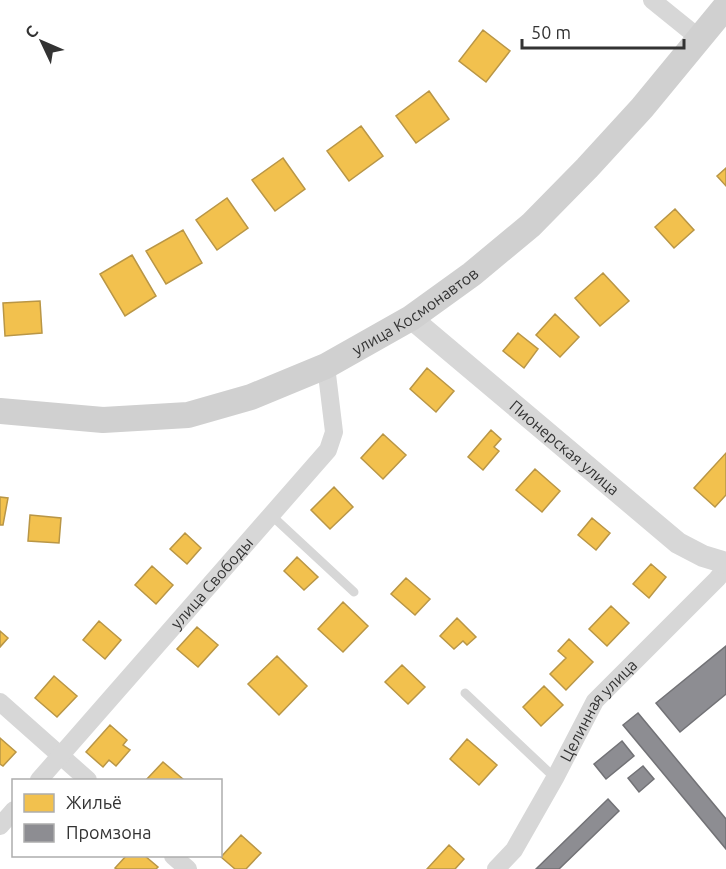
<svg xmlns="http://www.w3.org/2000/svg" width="726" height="869" viewBox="0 0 726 869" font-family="Ubuntu,sans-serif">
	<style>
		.homes { fill: #f2c14e; stroke: #b99646; stroke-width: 1.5 }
		.industry { fill: #8d8d92; stroke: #727276; stroke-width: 1.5 }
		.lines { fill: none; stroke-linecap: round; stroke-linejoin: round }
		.service { stroke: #d7d7d7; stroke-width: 9 }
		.minor { stroke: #d7d7d7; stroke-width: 18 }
		.tertiary { stroke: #d7d7d7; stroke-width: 22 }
		.secondary { stroke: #d0d0d0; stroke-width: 26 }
		.labels { text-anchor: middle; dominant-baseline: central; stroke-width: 6; stroke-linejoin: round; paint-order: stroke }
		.street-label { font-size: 16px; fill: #333; stroke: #fff }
	</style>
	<rect width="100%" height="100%" fill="#fff"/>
	<path class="homes" d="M483 30 510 51 486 82 459 61Z
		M429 91 449 119 416 143 396 116Z
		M361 126 383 156 349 181 327 151Z
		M283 158 305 189 275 211 252 180Z
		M726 168V186L717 176Z
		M227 198 248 228 217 250 196 220Z
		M675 209 694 230 674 248 655 227Z
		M183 230 202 263 166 284 146 251Z
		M132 255 156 296 125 316 100 274Z
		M603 273 629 301 600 326 575 298Z
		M40 301 42 333 5 336 3 303Z
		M555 314 579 337 560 357 536 335Z
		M518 333 538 349 524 368 503 351Z
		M427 368 454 391 436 412 410 389Z
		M491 430 501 439 494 447 499 451 483 470 468 457Z
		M383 434 406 455 383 479 361 458Z
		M726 453V495L715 507 694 488Z
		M535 469 560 491 542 512 516 490Z
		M334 487 353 507 330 529 311 510Z
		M0 497 8 498 3 525H0Z
		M30 515 61 518 59 543 28 541Z
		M592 518 610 533 596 550 578 535Z
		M185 533 201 548 187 564 170 549Z
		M297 557 318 577 304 590 284 571Z
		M651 564 666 577 649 598 633 584Z
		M152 566 173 585 156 604 135 585Z
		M406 578 430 599 415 615 391 594Z
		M343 602 368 626 343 652 318 629Z
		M611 606 629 623 607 646 589 629Z
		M457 618 476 637 467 645 463 641 454 649 440 636Z
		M99 621 121 640 105 659 83 640Z
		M197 627 218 645 198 667 177 649Z
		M0 631 8 638 0 647Z
		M569 639 593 662 566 690 550 674 566 658 558 651Z
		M277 656 307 686 279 715 248 684Z
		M402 665 425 687 408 704 385 682Z
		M54 676 77 696 57 717 35 698Z
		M544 686 563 705 541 726 523 707Z
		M110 725 127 740 123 745 130 750 116 766 109 760 103 767 86 752Z
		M0 738 16 752 3 766 0 764Z
		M467 739 497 765 479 785 450 759Z
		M163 762 184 780H146Z
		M241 835 261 853 246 869H235L221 857Z
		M449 845 464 859 455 869H427Z
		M126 856H145L158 867 156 869H117L115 868Z"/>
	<path class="industry" d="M726 646V694L680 732 656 703Z
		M638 713 726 819V849L623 725Z
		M622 741 634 756 606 779 594 764Z
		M643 766 654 779 639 792 628 778Z
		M608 799 619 811 559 869H536Z"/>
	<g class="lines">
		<path class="service" d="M271 515 354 592
			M465 693 555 778"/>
		<g class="minor">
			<path d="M652 0 699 38"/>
			<path d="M0 702 88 780"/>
			<path id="s1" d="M39 780 328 450 334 432 326 366"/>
			<path d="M0 826 14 810"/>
			<path d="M173 856 188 869"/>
			<path id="s2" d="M496 869 514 850 555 778 595 701 717 579 726 568"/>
		</g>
		<path class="tertiary" id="s3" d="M411 318 678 543 703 556 726 563"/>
		<path class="secondary" id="s4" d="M0 411 103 420 188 415 251 397 326 366 411 318 472 274 531 225 587 168 642 108 726 6"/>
	</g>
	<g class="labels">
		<g class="street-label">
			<text stroke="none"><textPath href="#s4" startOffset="440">улица Космонавтов</textPath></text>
			<text stroke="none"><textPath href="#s3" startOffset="201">Пионерская улица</textPath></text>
			<text stroke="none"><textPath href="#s1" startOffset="262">улица Свободы</textPath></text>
			<text stroke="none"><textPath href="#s2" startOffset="190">Целинная улица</textPath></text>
		</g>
	</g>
	<rect x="12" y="779" width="210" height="78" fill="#ffffff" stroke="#adadad" stroke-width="1.5"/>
	<rect x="24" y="794" width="30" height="18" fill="#f2c14e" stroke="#adadad" stroke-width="1.5"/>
	<text x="66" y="809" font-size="18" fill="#333333">Жильё</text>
	<rect x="24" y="824" width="30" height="18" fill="#8d8d92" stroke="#adadad" stroke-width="1.5"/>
	<text x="66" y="839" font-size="18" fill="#333333">Промзона</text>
	<g transform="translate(42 42) rotate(314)" stroke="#ffffff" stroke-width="4.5" paint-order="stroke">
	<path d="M0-4.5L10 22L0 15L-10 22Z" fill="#333333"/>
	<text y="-9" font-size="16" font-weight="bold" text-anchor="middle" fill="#333333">С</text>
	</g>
	<path d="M522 39v9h162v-9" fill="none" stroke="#333333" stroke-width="3"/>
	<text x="531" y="39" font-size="18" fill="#333333" stroke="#ffffff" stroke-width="4.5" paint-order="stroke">50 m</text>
</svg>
